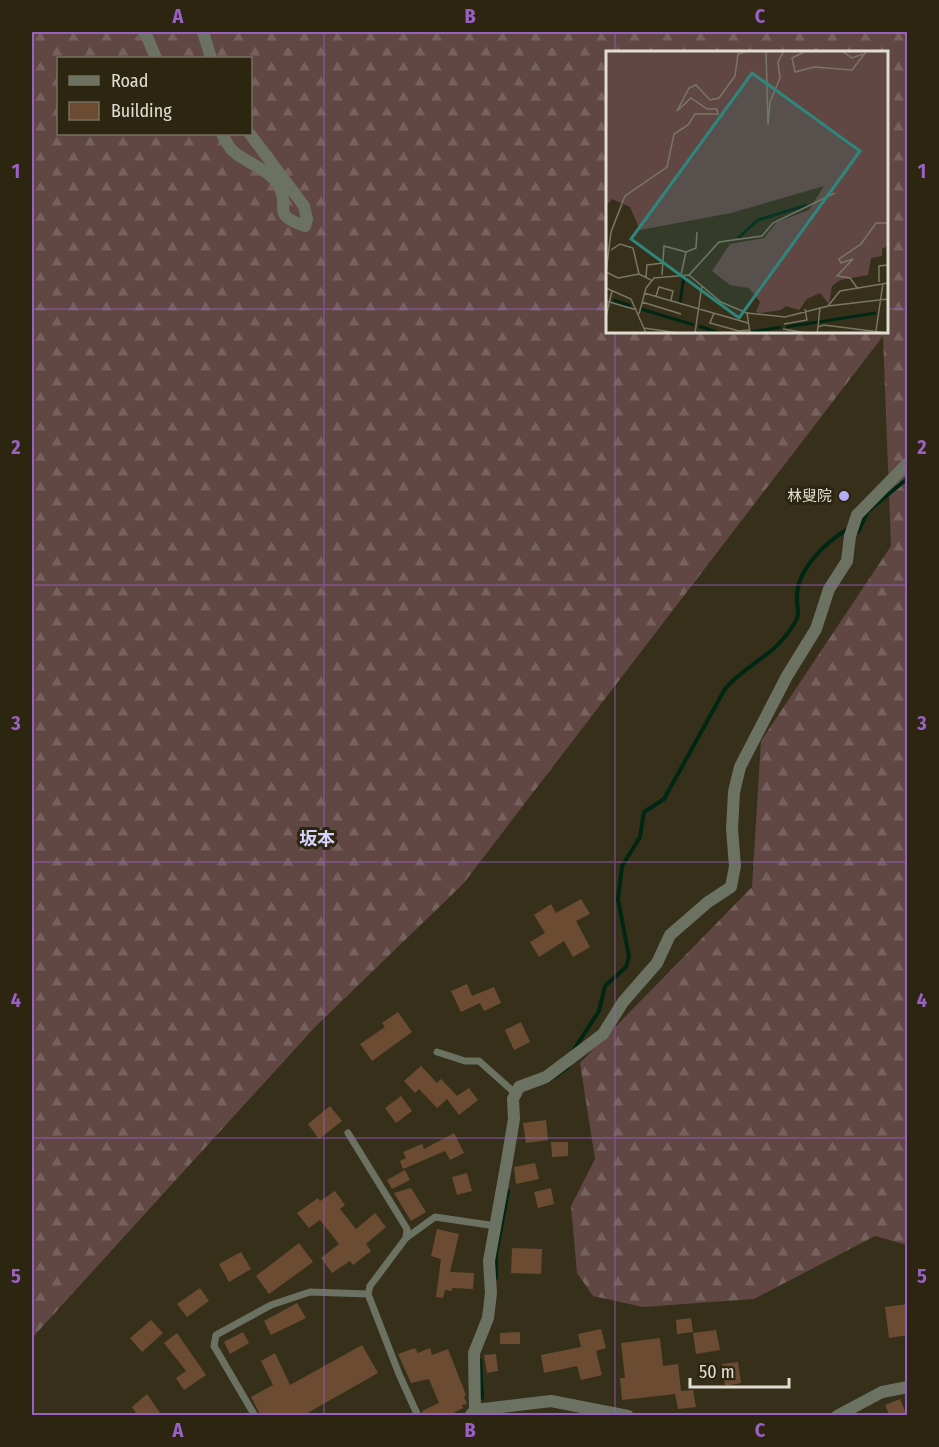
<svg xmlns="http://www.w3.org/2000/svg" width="939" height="1447" viewBox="0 0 939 1447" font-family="'Fira Sans Condensed','Noto Sans JP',sans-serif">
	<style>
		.forest { fill: url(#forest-firs); fill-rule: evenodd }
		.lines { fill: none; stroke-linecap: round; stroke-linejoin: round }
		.stream { stroke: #002614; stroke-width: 4 }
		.building { fill: #6b4c32 }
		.lane { stroke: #6b7262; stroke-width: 7 }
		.street { stroke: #6b7262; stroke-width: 12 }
		.grid { fill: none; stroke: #9a61c4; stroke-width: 1.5; stroke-opacity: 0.55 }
		.poi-dot { fill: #b5acf8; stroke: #2c2611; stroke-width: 2 }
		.labels { text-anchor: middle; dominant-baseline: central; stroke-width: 6; stroke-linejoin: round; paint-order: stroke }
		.poi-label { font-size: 15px; fill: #e1ded1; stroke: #2c2611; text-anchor: end }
		.quarter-label { font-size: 18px; font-weight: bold; fill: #d6d2fe; stroke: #2c2611 }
		.inset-river { fill: none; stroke: #002614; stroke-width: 3 }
		.inset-road { fill: none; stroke: #7a7664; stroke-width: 1.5 }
		.view { fill: #2e867d; fill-opacity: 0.15; stroke: #2e867d; stroke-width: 3 }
		.inset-edge { fill: none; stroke: #e1ded1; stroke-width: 3 }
		.neatline { fill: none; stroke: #9a61c4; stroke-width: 2 }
		.grid-label { font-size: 20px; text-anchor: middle; font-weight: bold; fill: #9a61c4 }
	</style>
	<defs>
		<pattern id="forest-firs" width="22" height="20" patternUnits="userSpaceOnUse" patternTransform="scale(1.5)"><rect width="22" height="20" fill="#604744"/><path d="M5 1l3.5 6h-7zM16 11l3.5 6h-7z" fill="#76615e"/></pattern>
	</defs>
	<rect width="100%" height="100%" fill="#36301b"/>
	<path class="forest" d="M32 32H907V1245L875 1236 754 1299 643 1307 593 1296 577 1273 571 1206 595 1159 580 1063 752 887 761 741 891 546 883 336 463 884 315 1027 32 1338ZM608 52H886V332H608ZM58 58H250V134H58Z"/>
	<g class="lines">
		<path class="stream" d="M571 1054 599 1011 605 986 626 967 629 957 618 899 622 866 640 837 644 812 664 799 725 689C744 666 773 656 790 630 803 612 796 613 797 595 798 569 825 543 846 530L858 532 868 511 908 478
			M548 1081 568 1067
			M496 1278V1255L508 1191
			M480 1360 482 1398"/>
	</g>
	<path class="building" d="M581 899 590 914 576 921 590 947 573 957 564 941 539 957 530 942 545 933 534 915 551 904 556 913Z
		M467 984 472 996 494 987 501 1003 484 1011 480 1003 461 1012 451 991Z
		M398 1012 412 1032 372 1061 360 1044 385 1027 382 1023Z
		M521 1022 530 1042 514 1050 505 1030Z
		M421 1066 437 1083 441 1079 457 1096 469 1088 478 1100 459 1115 447 1099 437 1108 419 1089 415 1093 404 1081Z
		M401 1096 412 1111 396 1123 385 1108Z
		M330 1106 342 1121 319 1139 308 1124Z
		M546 1120 548 1140 526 1143 523 1123Z
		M454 1133 464 1153 450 1160 445 1151 403 1169 400 1161 406 1158 403 1152 422 1144 424 1149Z
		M551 1142H568V1156L552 1157Z
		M535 1163 539 1179 516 1184 514 1167Z
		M405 1170 410 1180 392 1189 387 1180Z
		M467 1173 472 1191 457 1195 452 1177Z
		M411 1188 426 1212 411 1221 394 1193Z
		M551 1188 554 1204 538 1208 534 1192Z
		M335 1191 345 1205 340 1209 356 1229 375 1213 386 1227 366 1244 371 1251 353 1265 350 1261 332 1273 321 1258 339 1244 320 1220 309 1228 297 1213 318 1198 320 1201Z
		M437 1229 459 1234 450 1272 474 1273 473 1289 452 1288V1291L445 1290 443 1298 436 1297 441 1259 431 1256Z
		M299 1243 313 1262 269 1294 256 1276Z
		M512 1248 542 1249 541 1274 511 1273Z
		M241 1252 251 1269 229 1282 219 1264Z
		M200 1288 209 1301 187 1317 177 1304Z
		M297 1303 306 1318 271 1335 264 1321Z
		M908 1304V1335L889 1338 885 1307Z
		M691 1318 693 1332 677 1334 676 1320Z
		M151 1320 163 1333 142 1352 130 1338Z
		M601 1329 606 1348 596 1351 602 1375 581 1380 577 1366 544 1373 541 1355 581 1347 578 1334Z
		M716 1330 720 1350 696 1354 693 1333Z
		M243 1332 249 1343 230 1354 224 1342Z
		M520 1332V1344H500V1333Z
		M177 1333 206 1375 184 1390 176 1378 186 1371 164 1343Z
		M660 1338 663 1366 678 1364 681 1391 693 1390 696 1407 678 1409 675 1394 622 1400 620 1378H625L621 1343Z
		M362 1345 378 1373 302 1416H261L251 1397 273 1385 261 1361 275 1353 290 1385Z
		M415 1348 418 1353 430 1348 432 1355 448 1349 466 1395 464 1397 467 1404 462 1405 463 1408 447 1416H423L422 1411 439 1403 429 1379 411 1383 398 1354Z
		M496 1354 498 1371 487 1373 484 1355Z
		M738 1362 741 1383 725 1386 722 1364Z
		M147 1394 162 1416H138L132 1407Z
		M900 1399 907 1416H890L885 1405Z"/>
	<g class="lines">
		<path class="lane" d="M437 1052 465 1061H479L516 1094
			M348 1133 407 1229 406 1238 370 1286 368 1294 399 1374 418 1416
			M406 1238 435 1217 496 1226
			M255 1416 214 1346 216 1335 271 1305 310 1292 368 1294"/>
		<path class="street" d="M145 32 156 58
			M203 32 211 58
			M222 134C225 139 228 146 232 150 243 162 270 168 280 188 290 209 270 214 305 226L307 219 304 206 250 134
			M475 1410 551 1401 628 1416
			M470 1416 475 1410 474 1353 488 1318 491 1293 489 1261 507 1161 514 1119 513 1099 519 1087 546 1077 603 1034 623 1002 657 963 670 935 708 902 731 887 735 866 732 829 734 792 740 767 787 676 816 629 829 589 847 561 850 536 857 515 908 463
			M837 1416 882 1392 908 1387"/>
	</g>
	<path class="grid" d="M324 32V1416M615 32V52M32 309H608M886 309H908M615 332V1416M32 585H908M32 862H908M32 1138H908"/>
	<circle class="poi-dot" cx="844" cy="496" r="6"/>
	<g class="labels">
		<g class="poi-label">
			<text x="832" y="496">林叟院</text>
		</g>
		<g class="quarter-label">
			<text x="317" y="839">坂本</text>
		</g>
	</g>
	<g transform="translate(606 51)">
		<rect width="282" height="282" fill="#36301b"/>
		<path d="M0 0H282V195L276 198V205L265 207 262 224 234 229 226 235 223 253 214 242 201 248 193 259 180 255 175 259 154 262 150 261 154 251 143 237 124 234 106 220 124 193 158 187 171 171 203 159 218 135 125 162 34 179 24 156 6 148 0 155Z" fill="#604744"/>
		<path class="inset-river" d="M132 187 152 169 201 154M7 249 25 255M74 252 78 225M35 258 88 274M93 275 113 282M180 276 270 262M145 281 175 276"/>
		<path class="inset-road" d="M160 0 162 74 164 51 174 27 172 11 178 0M200 0 186 7 189 21 208 16 246 19 260 1M236 0 246 7 257 3M5 199 14 193 27 197 33 223M0 221 12 227 33 223 45 229M0 222 5 181 19 145 61 116 68 83 82 74 89 63H112L111 58H101L85 47 71 60 83 37 90 34 104 49 113 47 129 25 132 3 142 0M56 224 58 195 80 201M75 224 80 201 90 197 91 181M83 224 115 251 141 262 144 282M40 226 41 214 57 212M273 231V215L282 214M0 237 25 248 40 282M252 238 244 227 231 225 247 208 235 212 233 208 255 193 270 172H282M38 242 142 272M50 245 53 236 67 240 65 249M0 250 31 259M36 251 75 263M222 255 282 248M108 262 104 272 133 280 143 279M141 262 179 266 222 255 234 240 282 232M33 263 40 237 48 227 83 224 113 191 156 185 167 172 229 142M0 266 6 240M178 273 201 269 199 258M212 276 214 256M38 277 72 282M177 278 200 282M270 280 277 232M89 282 96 234M211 282 212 276 218 274 281 282"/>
		<path class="view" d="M146 22 254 100 133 267 25 188Z"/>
		<rect width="282" height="282" class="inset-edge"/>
	</g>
	<rect width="939" height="1447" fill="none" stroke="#2c2611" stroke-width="66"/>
	<rect x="57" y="57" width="195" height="78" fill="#2c2611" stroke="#74705e" stroke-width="1.5"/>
	<rect x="69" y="76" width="30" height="9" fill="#6b7262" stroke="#74705e" stroke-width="1.5"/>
	<text x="111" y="87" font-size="18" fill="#e1ded1">Road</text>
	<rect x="69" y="102" width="30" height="18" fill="#6b4c32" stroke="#74705e" stroke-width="1.5"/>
	<text x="111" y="117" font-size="18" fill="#e1ded1">Building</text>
	<path d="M690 1378v9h99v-9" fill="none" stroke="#e1ded1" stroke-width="3"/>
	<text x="699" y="1378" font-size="18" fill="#e1ded1" stroke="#2c2611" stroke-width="4.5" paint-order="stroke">50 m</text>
	<rect x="33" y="33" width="873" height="1381" class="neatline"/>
	<g class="grid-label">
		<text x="178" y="23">A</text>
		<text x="470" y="23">B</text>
		<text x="760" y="23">C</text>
		<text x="16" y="178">1</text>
		<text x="922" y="178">1</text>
		<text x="16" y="454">2</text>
		<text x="922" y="454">2</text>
		<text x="16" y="730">3</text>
		<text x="922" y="730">3</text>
		<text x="16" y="1007">4</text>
		<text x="922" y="1007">4</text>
		<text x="16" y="1283">5</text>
		<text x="922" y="1283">5</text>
		<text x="178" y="1437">A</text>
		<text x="470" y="1437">B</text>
		<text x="760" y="1437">C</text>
	</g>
</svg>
